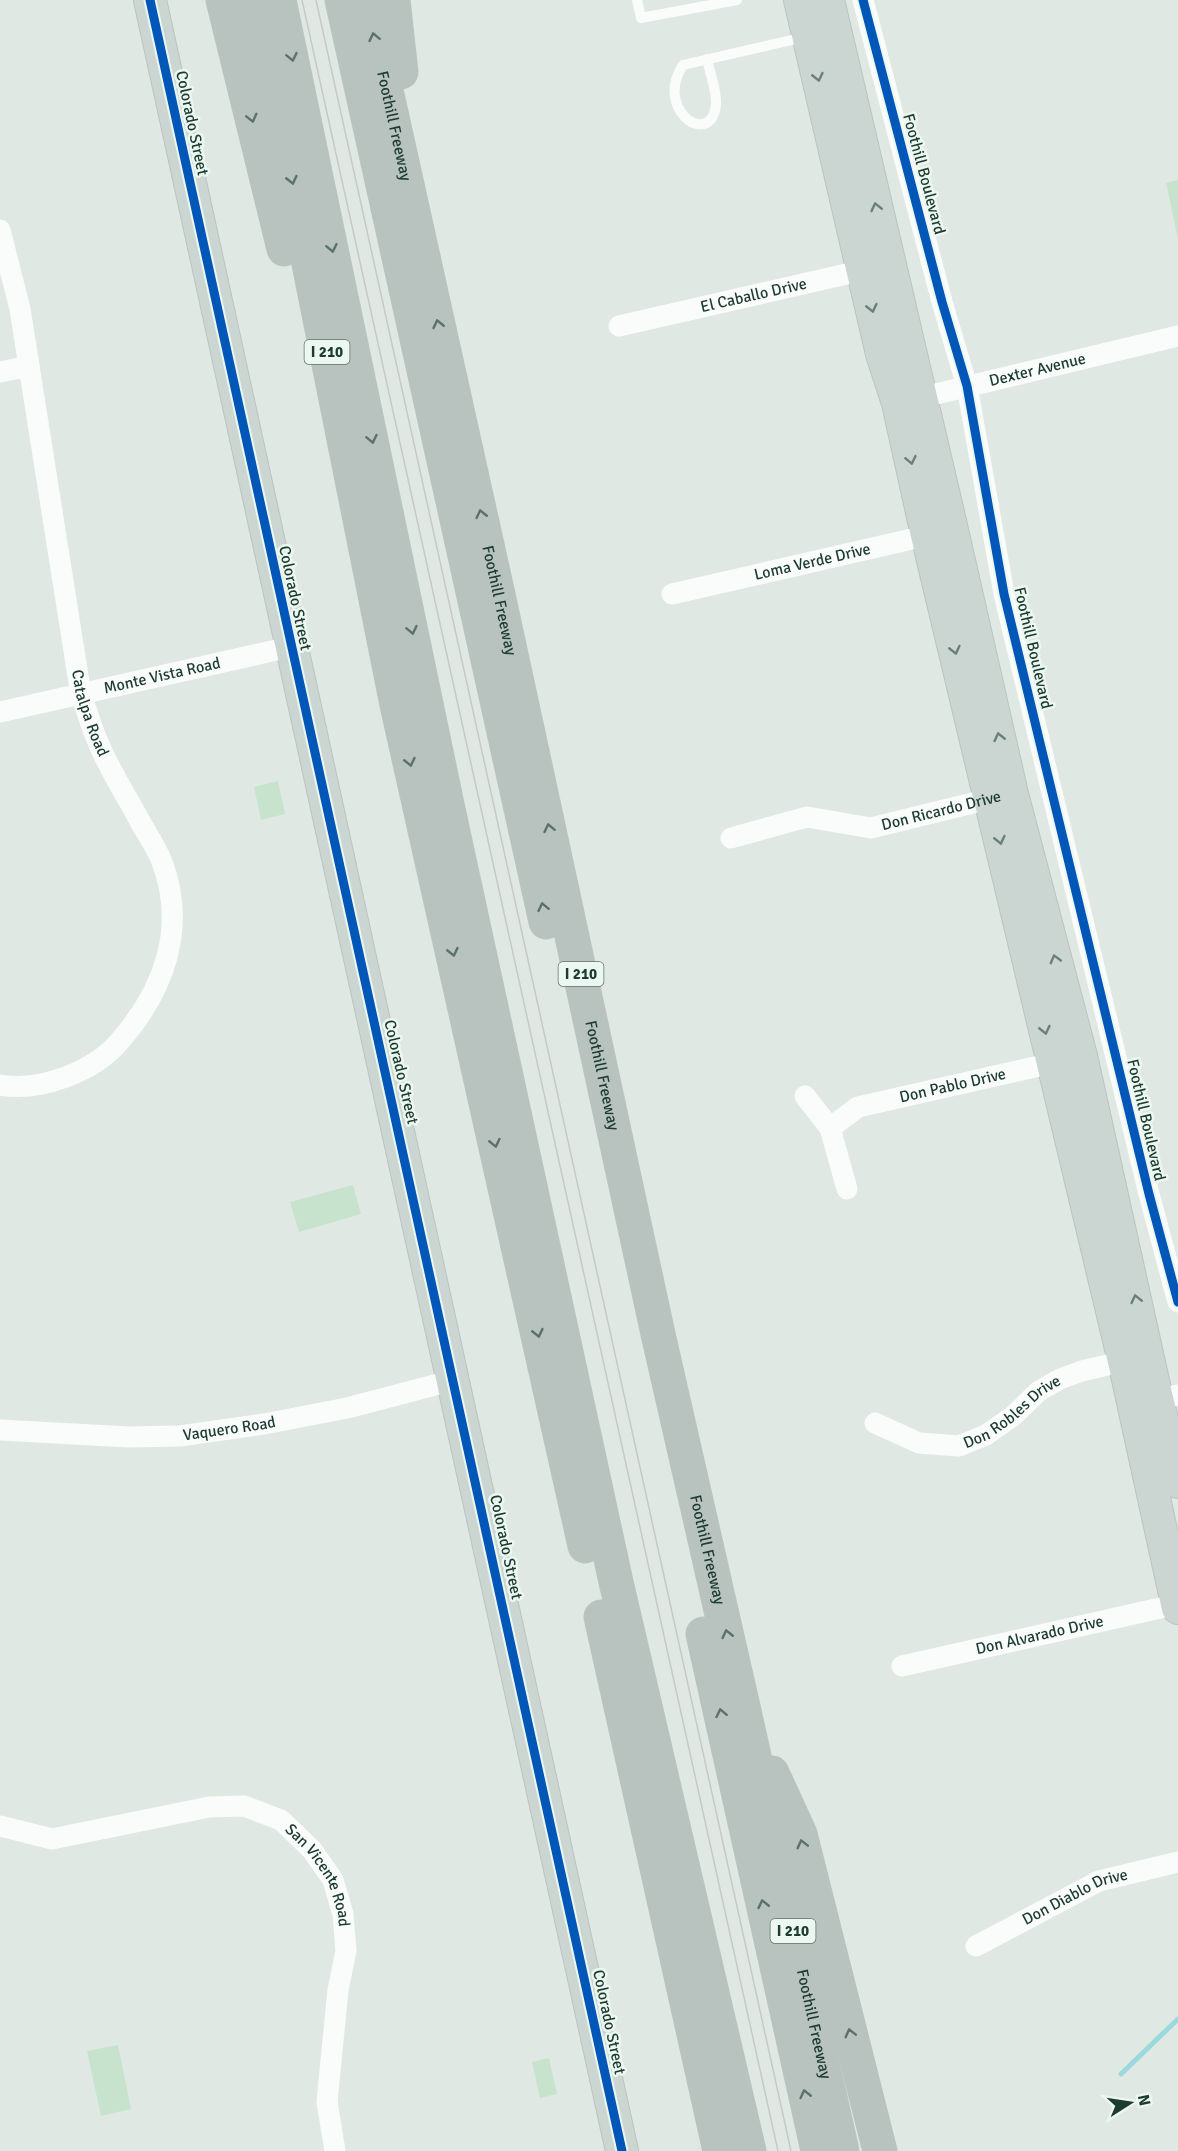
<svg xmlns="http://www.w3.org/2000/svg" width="1178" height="2151" viewBox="0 0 1178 2151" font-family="Signika,sans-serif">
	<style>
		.green { fill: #c7e3cd }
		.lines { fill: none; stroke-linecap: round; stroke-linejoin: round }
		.stream { stroke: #9bdadb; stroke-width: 5 }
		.primary-casing { stroke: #bac5c0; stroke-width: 34 }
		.highway-casing { stroke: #bac5c0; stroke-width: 35 }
		.lane { stroke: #fafcfb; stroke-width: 10 }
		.street { stroke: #fafcfb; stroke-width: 21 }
		.primary { stroke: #cbd5d1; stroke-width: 32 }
		.highway { stroke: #b8c2bf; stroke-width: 33 }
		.tram { stroke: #c5cac8; stroke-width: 1.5 }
		.cycleway-casing { stroke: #edf7f1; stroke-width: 13 }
		.cycleway { stroke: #0057b8; stroke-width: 9 }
		.oneway { stroke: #5b7269 }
		.oneway2 { stroke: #6b8178 }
		.labels { text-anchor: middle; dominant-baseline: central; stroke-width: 5; stroke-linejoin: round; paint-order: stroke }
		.shield { fill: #edf7f1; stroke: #5b746a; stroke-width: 1.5 }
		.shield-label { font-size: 15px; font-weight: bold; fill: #1d3c30 }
		.street-label { font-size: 16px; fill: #1d3c30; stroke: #edf7f1 }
	</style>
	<rect width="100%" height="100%" fill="#e0e8e4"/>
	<path class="green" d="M1178 180V239L1166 183Z
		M278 781 285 814 261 820 254 787Z
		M353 1185 361 1214 299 1232 290 1202Z
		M118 2045 131 2109 101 2116 87 2051Z
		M549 2058 557 2094 540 2098 532 2062Z"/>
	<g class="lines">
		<path class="stream" d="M1121 2074 1178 2019"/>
		<defs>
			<path id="primary" d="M150 0C305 717 466 1434 622 2151
				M800 0 882 354 898 403 927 535 1124 1361 1178 1608
				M828 0 952 530 1012 794 1081 1056 1157 1399 1178 1482"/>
			<g id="highway">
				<path d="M223 0 284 249"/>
				<path d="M252 0 294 189 397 705 585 1546"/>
				<path d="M279 0 448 809 616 1582 749 2151"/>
				<path d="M342 0 546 922"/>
				<path id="s13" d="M366 0 499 599 658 1334 744 1711 842 2151"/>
				<path d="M393 0 401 72"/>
				<path d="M601 1617 720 2151"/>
				<path d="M703 1634 818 2151"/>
				<path d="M772 1773 800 1834 880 2151"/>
			</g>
		</defs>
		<use href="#primary" class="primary-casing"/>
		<use href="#highway" class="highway-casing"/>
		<path class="lane" d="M637 0 641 18 737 0
			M707 59C710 74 719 96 715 111 705 145 655 108 683 65L805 37"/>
		<g class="street">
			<path d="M863 0 942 302 967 386 1004 594 1149 1194 1178 1302"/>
			<path id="s1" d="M0 230 20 309 81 695C87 710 91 727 98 742 108 767 123 790 136 814 144 830 156 846 162 862 187 928 164 991 119 1042 93 1072 40 1092 0 1085"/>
			<path id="s2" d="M619 326 873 268"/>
			<path d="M0 372 29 366"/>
			<path id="s3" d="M911 400 1178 336"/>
			<path id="s4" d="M672 594 938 533"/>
			<path id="s5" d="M0 712 290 647"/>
			<path id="s6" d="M731 838 807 817 871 828 1001 796"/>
			<path d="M805 1096 830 1128 847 1189"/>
			<path id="s7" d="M830 1128 858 1107 1066 1060"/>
			<path d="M1146 1402 1178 1395"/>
			<path id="s8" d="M875 1423 919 1443 959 1446 986 1435 1013 1416 1039 1391 1060 1379 1082 1371 1137 1358"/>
			<path id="s9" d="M0 1430 129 1437 180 1436 264 1424 347 1408 454 1380"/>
			<path id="s10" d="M902 1666 1178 1604"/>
			<path id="s11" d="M0 1826 52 1839 209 1807 244 1806 281 1820 312 1850 333 1880 343 1914 346 1951 338 1990 327 2102 335 2151"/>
			<path id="s12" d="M976 1946 1099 1881 1178 1862"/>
		</g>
		<use href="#primary" class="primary"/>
		<use href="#highway" class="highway"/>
		<path class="tram" d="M302 0 778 2151
			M316 0 791 2151"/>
		<defs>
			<path id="cycleway" d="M150 0C305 717 466 1434 622 2151
				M863 0 942 302 967 386 1004 594 1149 1194 1178 1302"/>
		</defs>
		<use href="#cycleway" class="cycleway-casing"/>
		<use href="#cycleway" class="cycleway"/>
	</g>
	<defs><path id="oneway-chevron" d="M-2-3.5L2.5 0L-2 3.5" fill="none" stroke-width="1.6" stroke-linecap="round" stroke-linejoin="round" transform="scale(1.5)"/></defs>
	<g class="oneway">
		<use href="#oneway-chevron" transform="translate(374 37) rotate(-102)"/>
		<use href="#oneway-chevron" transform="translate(292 57) rotate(78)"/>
		<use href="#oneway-chevron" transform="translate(252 118) rotate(76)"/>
		<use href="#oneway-chevron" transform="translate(292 180) rotate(77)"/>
		<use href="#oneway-chevron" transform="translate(332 248) rotate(78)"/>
		<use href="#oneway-chevron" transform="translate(438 324) rotate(-103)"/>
		<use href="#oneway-chevron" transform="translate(372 439) rotate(78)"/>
		<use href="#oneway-chevron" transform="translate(481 514) rotate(-103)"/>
		<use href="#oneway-chevron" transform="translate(412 630) rotate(78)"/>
		<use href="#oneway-chevron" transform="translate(410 762) rotate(77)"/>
		<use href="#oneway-chevron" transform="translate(549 828) rotate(-102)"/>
		<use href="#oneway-chevron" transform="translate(543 907) rotate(-102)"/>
		<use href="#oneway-chevron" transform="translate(453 952) rotate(77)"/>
		<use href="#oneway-chevron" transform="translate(495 1143) rotate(77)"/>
		<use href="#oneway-chevron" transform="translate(538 1333) rotate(77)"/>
		<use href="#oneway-chevron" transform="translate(727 1634) rotate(-103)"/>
		<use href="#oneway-chevron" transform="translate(721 1713) rotate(-102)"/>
		<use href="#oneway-chevron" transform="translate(802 1844) rotate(-104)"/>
		<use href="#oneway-chevron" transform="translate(763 1904) rotate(-103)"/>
		<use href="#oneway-chevron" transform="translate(850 2033) rotate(-104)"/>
		<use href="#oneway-chevron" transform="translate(805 2094) rotate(-103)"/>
	</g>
	<g class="oneway2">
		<use href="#oneway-chevron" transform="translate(818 77) rotate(77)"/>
		<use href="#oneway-chevron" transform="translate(876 207) rotate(-103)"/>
		<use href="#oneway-chevron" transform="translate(872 308) rotate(77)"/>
		<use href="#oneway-chevron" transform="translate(911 460) rotate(78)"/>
		<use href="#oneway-chevron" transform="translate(955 650) rotate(77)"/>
		<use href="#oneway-chevron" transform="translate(999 737) rotate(-103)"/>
		<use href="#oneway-chevron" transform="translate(1000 840) rotate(77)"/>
		<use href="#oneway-chevron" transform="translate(1055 959) rotate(-105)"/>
		<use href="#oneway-chevron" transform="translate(1045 1030) rotate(77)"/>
		<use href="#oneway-chevron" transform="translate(1136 1299) rotate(-103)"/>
	</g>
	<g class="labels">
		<g class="shield">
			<rect x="304.5" y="340" width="45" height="24" rx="4.5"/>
			<rect x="558.5" y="962" width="45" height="24" rx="4.5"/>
			<rect x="770.5" y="1919" width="45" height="24" rx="4.5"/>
		</g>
		<g class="shield-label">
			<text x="327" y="352">I 210</text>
			<text x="581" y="974">I 210</text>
			<text x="793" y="1931">I 210</text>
		</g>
		<g class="street-label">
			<text transform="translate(192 123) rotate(78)">Colorado Street</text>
			<text stroke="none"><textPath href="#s13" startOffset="129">Foothill Freeway</textPath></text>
			<text transform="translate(924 174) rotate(75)">Foothill Boulevard</text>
			<text stroke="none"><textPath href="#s2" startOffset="138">El Caballo Drive</textPath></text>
			<text stroke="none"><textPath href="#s3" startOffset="130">Dexter Avenue</textPath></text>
			<text stroke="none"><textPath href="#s4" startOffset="144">Loma Verde Drive</textPath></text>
			<text transform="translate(295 598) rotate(78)">Colorado Street</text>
			<text stroke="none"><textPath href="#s13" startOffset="615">Foothill Freeway</textPath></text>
			<text transform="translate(1033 648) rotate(77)">Foothill Boulevard</text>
			<text stroke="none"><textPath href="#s5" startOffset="166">Monte Vista Road</textPath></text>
			<text stroke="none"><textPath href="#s1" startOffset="492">Catalpa Road</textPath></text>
			<text stroke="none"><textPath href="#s6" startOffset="216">Don Ricardo Drive</textPath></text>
			<text transform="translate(401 1072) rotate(77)">Colorado Street</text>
			<text stroke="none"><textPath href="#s13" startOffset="1101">Foothill Freeway</textPath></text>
			<text stroke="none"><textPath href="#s7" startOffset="132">Don Pablo Drive</textPath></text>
			<text transform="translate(1146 1120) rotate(77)">Foothill Boulevard</text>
			<text stroke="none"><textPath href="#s8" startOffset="152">Don Robles Drive</textPath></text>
			<text stroke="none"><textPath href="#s9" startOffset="230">Vaquero Road</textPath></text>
			<text transform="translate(506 1547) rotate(78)">Colorado Street</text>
			<text stroke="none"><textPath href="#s13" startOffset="1587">Foothill Freeway</textPath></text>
			<text stroke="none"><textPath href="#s10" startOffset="141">Don Alvarado Drive</textPath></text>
			<text stroke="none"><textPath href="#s11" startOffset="357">San Vicente Road</textPath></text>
			<text stroke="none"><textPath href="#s12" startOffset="111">Don Diablo Drive</textPath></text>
			<text transform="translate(609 2022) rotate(78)">Colorado Street</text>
			<text stroke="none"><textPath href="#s13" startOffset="2073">Foothill Freeway</textPath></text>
		</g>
	</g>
	<g transform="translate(1130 2103) rotate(78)" stroke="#edf7f1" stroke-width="4.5" paint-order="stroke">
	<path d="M0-4.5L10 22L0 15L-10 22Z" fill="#1d3c30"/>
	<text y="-9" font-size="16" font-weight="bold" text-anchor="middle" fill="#1d3c30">N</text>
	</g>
</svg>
